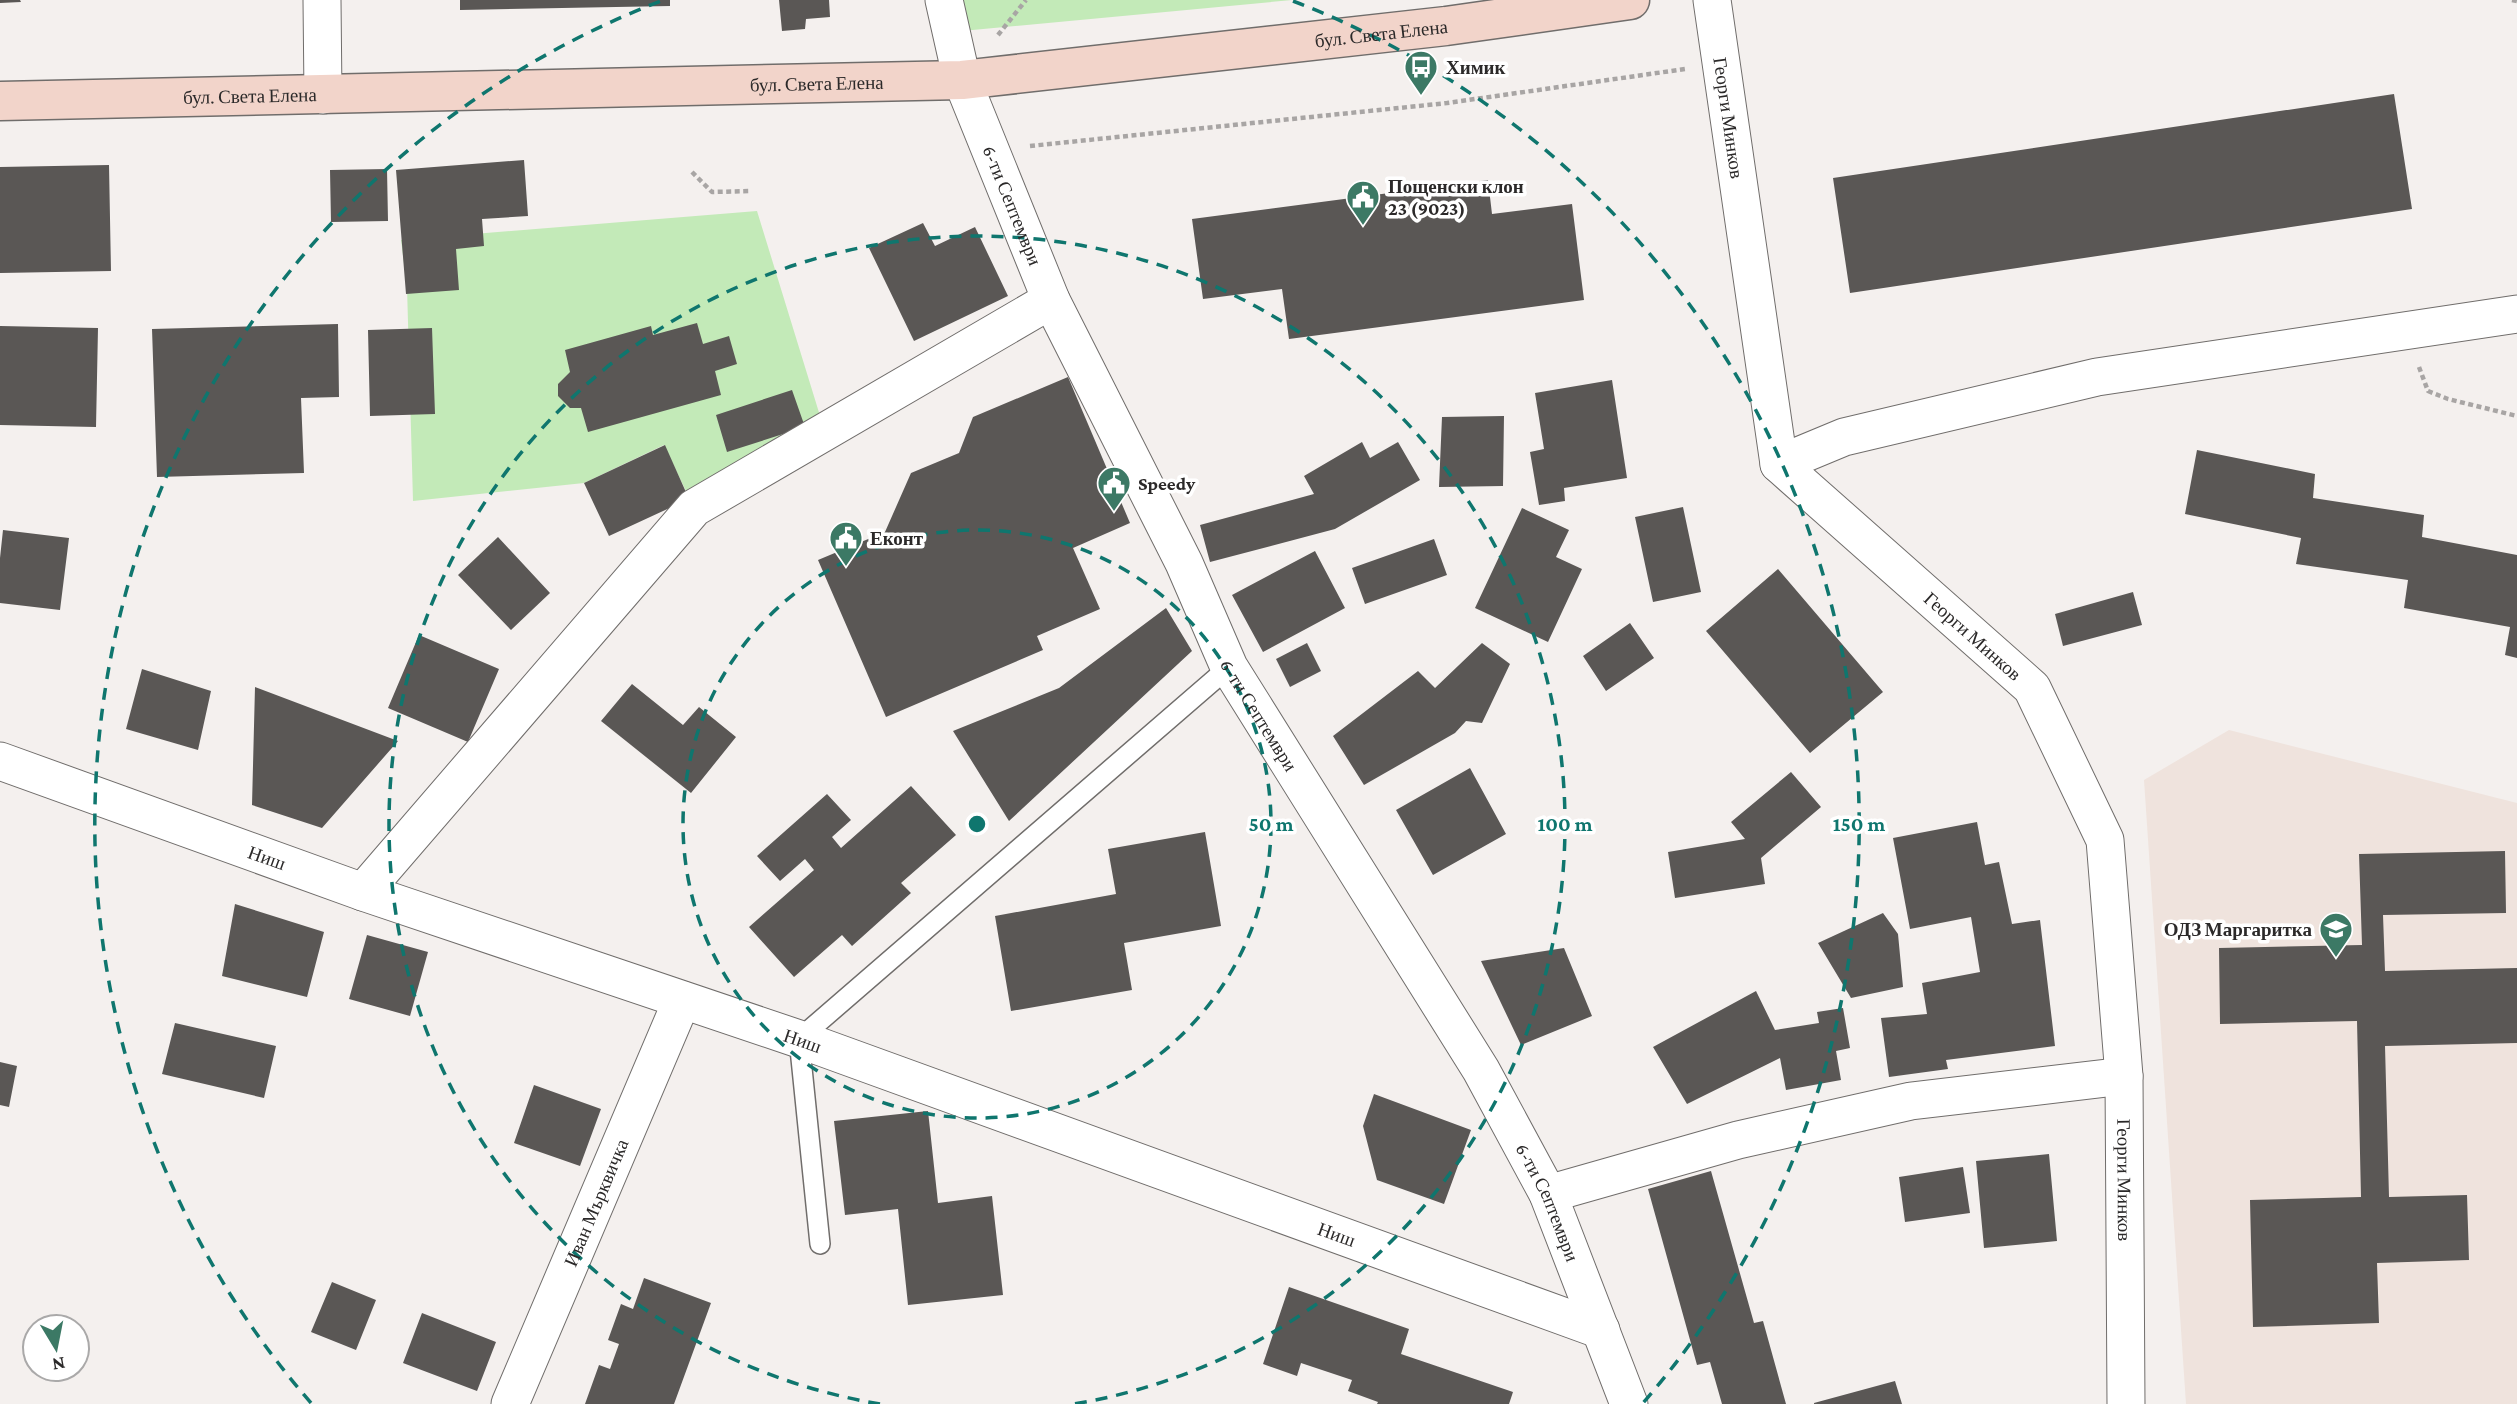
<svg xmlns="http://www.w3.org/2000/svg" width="2517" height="1404" viewBox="0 0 2517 1404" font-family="'Crimson Pro',serif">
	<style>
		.built { fill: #efe3dd }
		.green { fill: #c3eab8 }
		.building { fill: #5a5755 }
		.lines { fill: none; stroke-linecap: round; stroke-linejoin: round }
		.lane-casing { stroke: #706d6b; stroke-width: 22 }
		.street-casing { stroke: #706d6b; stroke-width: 39 }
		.secondary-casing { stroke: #706d6b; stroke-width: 41 }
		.path { stroke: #a8a5a4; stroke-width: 4.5; stroke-dasharray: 5 3.5; stroke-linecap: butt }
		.lane { stroke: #fff; stroke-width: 19 }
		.street { stroke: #fff; stroke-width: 37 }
		.secondary { stroke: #f2d4ca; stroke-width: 38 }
		.ring { fill: none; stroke: #0f766e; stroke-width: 3.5; stroke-dasharray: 12 9 }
		.labels { text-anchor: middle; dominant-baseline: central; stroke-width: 7; stroke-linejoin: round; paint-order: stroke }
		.street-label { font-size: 19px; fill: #2b2929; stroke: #fff }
		.poi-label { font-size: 19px; font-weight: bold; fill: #2b2929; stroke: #fff; text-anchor: start }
		.centre { fill: #0f766e; stroke: #fff; stroke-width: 3.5 }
		.ring-label { font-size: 21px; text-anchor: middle; font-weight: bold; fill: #0f766e; stroke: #fff; stroke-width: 7; stroke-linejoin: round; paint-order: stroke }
	</style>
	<rect width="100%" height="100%" fill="#f4f0ee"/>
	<path class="built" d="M2229 730 2517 803V1404H2186L2144 780Z"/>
	<path class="green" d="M943 0H1292L951 32Z
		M757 211 825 432 694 508 664 445 584 483 413 501 407 287 401 240Z"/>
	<path class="building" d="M0 0H20L21 2 0 3Z
		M460 0H670V6L460 10Z
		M779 0H829L830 17 806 19 805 29 782 31Z
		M2394 94 2412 209 1850 293 1833 178Z
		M524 160 528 216 482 219 484 246 456 249 459 290 406 294 396 170Z
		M109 165 111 271 0 273V167Z
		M387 169 388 221 331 222 330 170Z
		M1488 180 1492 214 1572 204 1584 300 1289 339 1282 289 1203 299 1192 219Z
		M923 223 935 246 975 227 1008 296 914 341 869 248Z
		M697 323 703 344 729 336 737 364 715 371 721 395 588 432 581 408H570L558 396V384L570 372 565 350 651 326 653 335Z
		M338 324 339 397 301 398 304 473 157 477 152 329Z
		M0 326 98 328 96 427 0 425Z
		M432 328 435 414 370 416 368 330Z
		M1068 377 1130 523 1073 548 1100 609 1037 636 1043 650 886 717 818 560 885 532 911 473 959 453 973 417Z
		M1612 380 1627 478 1564 488 1565 501 1539 505 1530 452 1544 449 1535 393Z
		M792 390 805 427 727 452 716 415Z
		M1504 416 1503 486 1439 487 1442 417Z
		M1362 442 1370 458 1398 442 1420 480 1335 529 1210 562 1200 525 1314 494 1304 476Z
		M665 445 689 499 609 536 584 483Z
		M2197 450 2315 474 2313 498 2424 515 2422 537 2517 555V658L2505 655 2510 627 2404 608 2408 580 2296 564 2301 538 2185 514Z
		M1683 507 1701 592 1653 602 1635 517Z
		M1522 508 1569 530 1556 557 1582 569 1548 642 1475 608Z
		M3 530 69 538 60 610 0 603V558Z
		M498 537 550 593 511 630 458 575Z
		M1434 539 1447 575 1365 604 1352 568Z
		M1315 551 1345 608 1263 652 1232 595Z
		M1778 569 1883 692 1810 753 1706 631Z
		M2133 592 2142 625 2063 646 2055 614Z
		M1166 608 1192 651 1009 821 953 731 1059 688Z
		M1630 623 1654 658 1606 691 1583 656Z
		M419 635 499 669 468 742 388 708Z
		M1307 643 1321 671 1290 687 1276 659Z
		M1482 643 1510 664 1482 723 1466 721 1455 733 1364 785 1333 736 1418 671 1435 688Z
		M142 669 211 691 198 750 126 729Z
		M632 684 683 725 699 707 736 737 691 793 601 721Z
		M255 687 398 741 322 828 252 805Z
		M1470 768 1506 834 1433 875 1396 810Z
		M1791 772 1821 807 1761 858 1765 884 1675 898 1668 852 1745 839 1731 822Z
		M911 786 956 835 901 883 911 893 852 946 842 935 794 977 749 927 814 870 805 859 780 881 757 856 827 794 851 820 832 837 841 848Z
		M1977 822 1985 865 1999 862 2012 924 2040 920 2055 1046 1946 1060 1948 1069 1889 1077 1881 1018 1927 1014 1922 983 1980 972 1971 917 1910 929 1893 838Z
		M1205 832 1221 926 1124 943 1132 990 1011 1011 995 916 1116 894 1108 849Z
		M2505 851 2506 913 2383 915 2385 971 2517 968V1043L2385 1046 2389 1197 2467 1195 2469 1260 2377 1263 2379 1323 2253 1327 2250 1200 2361 1197 2357 1021 2220 1024 2219 948 2362 945 2359 854Z
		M235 904 324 932 307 997 222 976Z
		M1883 913 1898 934 1903 987 1851 998 1818 943Z
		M367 935 428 952 410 1016 349 999Z
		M1564 948 1592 1016 1521 1045 1481 961Z
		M1756 991 1775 1030 1819 1023 1817 1012 1843 1008 1850 1048 1836 1051 1841 1080 1786 1090 1780 1058 1687 1104 1653 1047Z
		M175 1023 276 1046 264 1098 162 1074Z
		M0 1062 17 1066 9 1107 0 1105Z
		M534 1085 601 1109 580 1166 514 1143Z
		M1374 1094 1471 1130 1444 1204 1377 1180 1363 1126Z
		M928 1111 938 1203 992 1196 1003 1295 908 1305 898 1209 845 1215 834 1121Z
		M2049 1154 2057 1241 1984 1248 1976 1161Z
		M1963 1167 1970 1213 1905 1222 1899 1177Z
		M1711 1171 1754 1323 1763 1321 1786 1404H1722L1710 1362 1697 1365 1648 1189Z
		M644 1278 711 1303 674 1404H585L599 1365 610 1369 619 1344 608 1340 621 1304 633 1309Z
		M332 1282 376 1300 356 1350 311 1332Z
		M1289 1287 1409 1329 1401 1354 1513 1392 1509 1404H1377L1378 1402 1348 1391 1352 1380 1301 1363 1297 1376 1263 1364Z
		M422 1313 496 1342 477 1391 403 1363Z
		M1895 1381 1902 1404H1814V1403Z"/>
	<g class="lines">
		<defs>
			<path id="lane" d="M820 1244 799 1039 1229 667"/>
			<g id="street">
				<path d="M322 0 323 95"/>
				<path id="s1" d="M944 0 962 80 1051 300 1184 563 1229 667 1481 1070 1548 1194 1629 1404"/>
				<path id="s2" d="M1712 0 1779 464 2032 688 2105 840 2124 1076 2126 1404"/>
				<path d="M1779 464 1844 437 2097 377 2517 314"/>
				<path id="s3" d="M0 761 363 892 799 1039 1601 1330"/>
				<path d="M363 892 694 508 1051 300"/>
				<path d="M1548 1194 1738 1140 1911 1101 2124 1076"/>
				<path id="s4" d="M510 1404 682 1000"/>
			</g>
			<g id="secondary">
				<path id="s5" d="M0 101 962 80 1446 26 1630 0"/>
			</g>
		</defs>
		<use href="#lane" class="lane-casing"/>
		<use href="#street" class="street-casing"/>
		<use href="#secondary" class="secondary-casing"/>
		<path class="path" d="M2512 0 2517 1
			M998 35 1026 0
			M1030 146 1447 103 1685 69
			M692 172 712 192 751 191
			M2419 367 2428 391 2448 399 2517 416"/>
		<use href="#lane" class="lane"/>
		<use href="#street" class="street"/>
		<use href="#secondary" class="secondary"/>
	</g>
	<g class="ring">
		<circle cx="977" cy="824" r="294"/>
		<path d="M880 1404A588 588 0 1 1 1074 1404"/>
		<path d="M311 1403A882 882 0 0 1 661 1M1293 1A882 882 0 0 1 1643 1403"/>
	</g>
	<defs>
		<symbol id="bus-pin" viewBox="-11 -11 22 30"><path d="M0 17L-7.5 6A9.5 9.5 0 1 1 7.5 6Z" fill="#3c7965" stroke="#fff"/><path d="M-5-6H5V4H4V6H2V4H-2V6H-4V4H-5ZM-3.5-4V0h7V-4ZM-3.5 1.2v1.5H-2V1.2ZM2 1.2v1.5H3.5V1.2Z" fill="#fff"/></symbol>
		<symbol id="civic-pin" viewBox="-11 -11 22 30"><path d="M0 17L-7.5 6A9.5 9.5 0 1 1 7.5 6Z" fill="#3c7965" stroke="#fff"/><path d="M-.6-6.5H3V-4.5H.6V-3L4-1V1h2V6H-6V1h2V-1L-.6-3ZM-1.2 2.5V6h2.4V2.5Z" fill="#fff"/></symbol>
		<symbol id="school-pin" viewBox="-11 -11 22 30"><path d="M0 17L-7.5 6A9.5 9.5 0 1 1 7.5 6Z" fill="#3c7965" stroke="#fff"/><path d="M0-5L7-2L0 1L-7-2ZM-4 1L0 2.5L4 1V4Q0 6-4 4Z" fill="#fff"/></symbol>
	</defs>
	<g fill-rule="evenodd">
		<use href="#bus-pin" x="1402" y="48" width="38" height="52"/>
		<use href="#civic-pin" x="1344" y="178" width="38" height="52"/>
		<use href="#civic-pin" x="1095" y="464" width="38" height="52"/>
		<use href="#civic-pin" x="827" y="519" width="38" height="52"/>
		<use href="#school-pin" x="2317" y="910" width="38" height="52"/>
	</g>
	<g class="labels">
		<g class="street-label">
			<text stroke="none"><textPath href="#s5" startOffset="1384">бул. Света Елена</textPath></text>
			<text stroke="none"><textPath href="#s5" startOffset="817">бул. Света Елена</textPath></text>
			<text stroke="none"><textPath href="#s5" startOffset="250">бул. Света Елена</textPath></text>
			<text stroke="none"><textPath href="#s2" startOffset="119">Георги Минков</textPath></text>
			<text stroke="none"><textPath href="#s1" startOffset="217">6-ти Септември</textPath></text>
			<text stroke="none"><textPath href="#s2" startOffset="728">Георги Минков</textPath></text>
			<text stroke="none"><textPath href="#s1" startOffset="784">6-ти Септември</textPath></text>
			<text stroke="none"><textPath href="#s3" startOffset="284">Ниш</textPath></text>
			<text stroke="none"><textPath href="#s3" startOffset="850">Ниш</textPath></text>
			<text stroke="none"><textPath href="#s2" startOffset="1316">Георги Минков</textPath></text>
			<text stroke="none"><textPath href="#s4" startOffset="219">Иван Мърквичка</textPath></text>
			<text stroke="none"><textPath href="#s1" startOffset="1351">6-ти Септември</textPath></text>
			<text stroke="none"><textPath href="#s3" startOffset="1418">Ниш</textPath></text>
		</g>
		<g class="poi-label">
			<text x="1446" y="67">Химик</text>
			<text x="1388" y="186">Пощенски клон<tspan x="1388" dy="22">23 (9023)</tspan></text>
			<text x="1138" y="483">Speedy</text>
			<text x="870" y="538">Еконт</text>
			<text x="2312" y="929" text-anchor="end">ОДЗ Маргаритка</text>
		</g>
	</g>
	<circle cx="977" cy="824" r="10" class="centre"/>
	<g class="ring-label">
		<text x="1271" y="831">50 m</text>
		<text x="1565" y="831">100 m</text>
		<text x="1859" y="831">150 m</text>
	</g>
	<g transform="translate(56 1348) rotate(170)"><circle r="33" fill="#ffffff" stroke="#aaa9a9" stroke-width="2"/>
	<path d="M0-5L12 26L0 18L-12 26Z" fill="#3c7965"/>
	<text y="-10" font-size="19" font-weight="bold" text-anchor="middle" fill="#2b2929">N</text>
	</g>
</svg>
